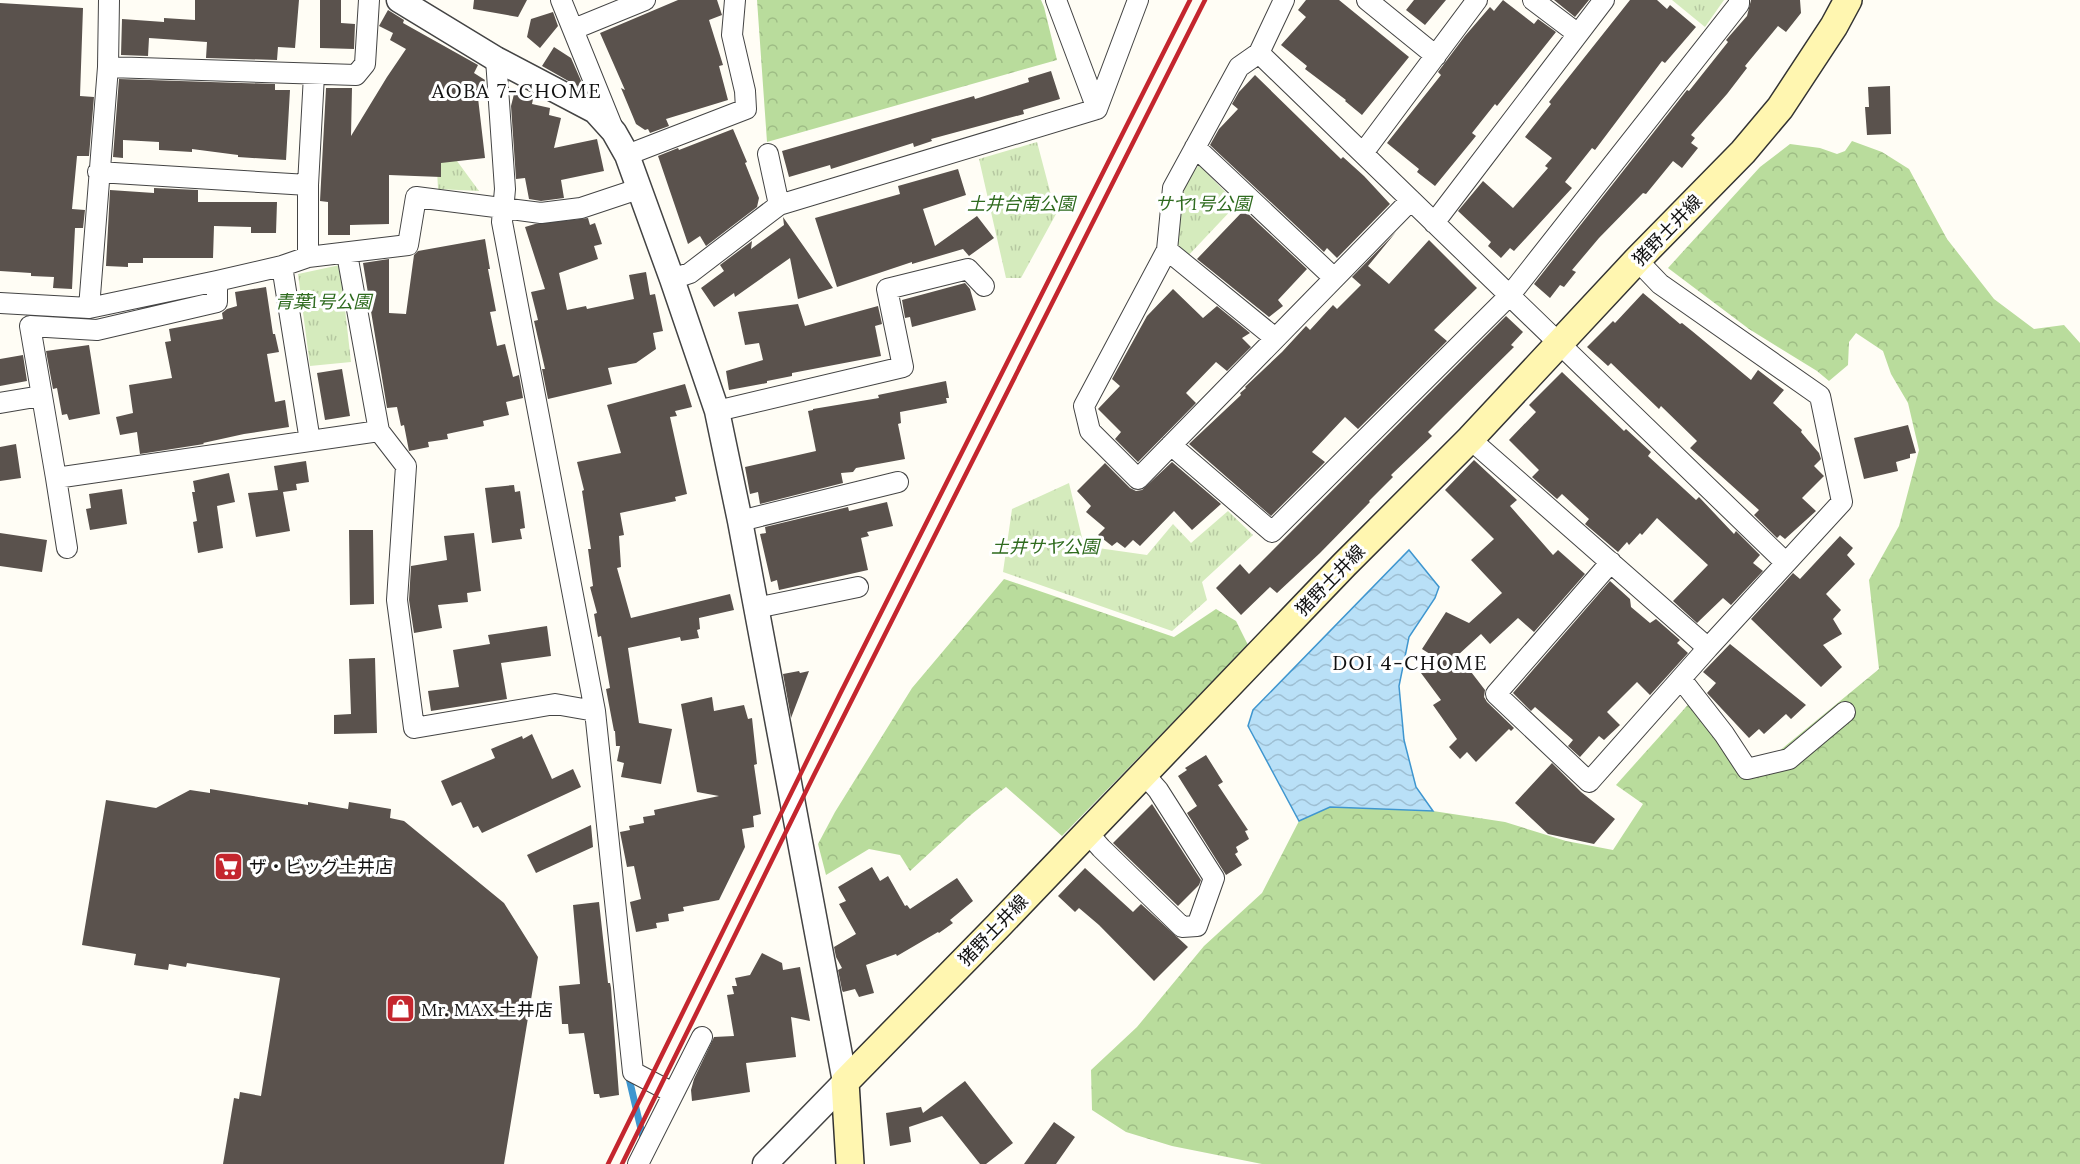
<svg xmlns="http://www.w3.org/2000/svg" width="2080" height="1164" viewBox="0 0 2080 1164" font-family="Lora,'Noto Sans JP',serif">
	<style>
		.grass { fill: url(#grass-tufts) }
		.forest { fill: url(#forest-crowns) }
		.water { fill: url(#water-waves); stroke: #3f96cf; stroke-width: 1.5 }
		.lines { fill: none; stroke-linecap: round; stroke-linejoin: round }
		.stream { stroke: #3f96cf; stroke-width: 7 }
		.building { fill: #5a524d }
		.minor-casing { stroke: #444; stroke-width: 22 }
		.tertiary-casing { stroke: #444; stroke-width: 27 }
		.secondary-casing { stroke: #333; stroke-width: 30 }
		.minor { stroke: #fff; stroke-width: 20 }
		.tertiary { stroke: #fff; stroke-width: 24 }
		.secondary { stroke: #fff6b0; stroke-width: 27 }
		.rail { stroke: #c4262e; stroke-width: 4.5 }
		.labels { text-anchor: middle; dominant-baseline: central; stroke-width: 6; stroke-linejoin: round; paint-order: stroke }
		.park-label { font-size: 18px; font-style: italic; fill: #2f6b1f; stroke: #fff }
		.street-label { font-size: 18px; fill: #111; stroke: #fff }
		.poi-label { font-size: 18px; fill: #111; stroke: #fff; text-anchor: start }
		.neighbourhood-label { font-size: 20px; letter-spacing: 1.5px; fill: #111; stroke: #fff }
	</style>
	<defs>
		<pattern id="grass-tufts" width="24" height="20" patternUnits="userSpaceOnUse" patternTransform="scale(1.5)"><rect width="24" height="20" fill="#d5ebbd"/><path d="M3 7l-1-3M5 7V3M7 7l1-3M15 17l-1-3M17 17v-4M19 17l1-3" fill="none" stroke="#b6c8a1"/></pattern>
		<pattern id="forest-crowns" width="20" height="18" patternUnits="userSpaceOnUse" patternTransform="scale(1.5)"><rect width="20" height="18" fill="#b9dc9c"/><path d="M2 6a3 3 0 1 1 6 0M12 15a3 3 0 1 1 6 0" fill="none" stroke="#9ebc85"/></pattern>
		<pattern id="water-waves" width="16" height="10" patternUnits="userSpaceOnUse" patternTransform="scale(1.5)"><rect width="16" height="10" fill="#b9e0f7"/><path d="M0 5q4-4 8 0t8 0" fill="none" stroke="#9ebfd3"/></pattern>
	</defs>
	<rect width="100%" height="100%" fill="#fffdf5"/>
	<path class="grass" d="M1672 0H1724L1705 27Z
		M435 131 479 191 438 189Z
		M1037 142 1056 214 1021 278H1006L979 159Z
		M1199 165 1237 204 1186 258 1175 248 1178 192Z
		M340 265 351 362 310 366 298 274Z
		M1069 483 1084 546 1147 555 1173 524 1191 543 1228 511 1253 535 1202 582 1207 600 1172 631 1003 572 1012 509Z"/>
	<path class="forest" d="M757 0H1041L1044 7 1057 60 767 142Z
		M1852 141 1882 152 1909 169 1947 239 1994 299 2034 329 2064 325 2080 343V1164H1262L1172 1146 1126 1132 1092 1110 1091 1070 1137 1027 1204 946 1262 893 1299 821 1330 807 1433 811 1505 822 1566 841 1613 850 1643 804 1616 785 1694 698 1761 766 1879 669 1869 580 1899 526 1919 450 1908 403 1891 374 1883 351 1856 333 1849 342 1848 365 1829 381 1817 371 1749 329 1668 268 1760 167 1790 144 1820 148 1837 154 1845 151Z
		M1004 579 1174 637 1216 609 1236 621 1248 645 1062 836 1006 787 972 814 910 871 900 855 869 849 826 875 818 844 835 812 912 688Z"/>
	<path class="water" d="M1409 550 1439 587 1435 598 1409 637 1399 686 1404 740 1416 787 1433 811 1330 807 1299 821 1248 726 1253 710Z"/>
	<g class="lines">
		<path class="stream" d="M628 1074 644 1142"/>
	</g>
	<path class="building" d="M195 0H299L295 48 278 47 277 60 206 58 207 42 149 38 148 56 121 55 122 19 164 22V18L195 20Z
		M320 0H341V23L355 24 354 49 320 48Z
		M474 0H527L518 17 473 9Z
		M678 0H717L722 15 709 20 723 65 719 66 728 100 666 119 669 126 650 133 648 129 645 130 636 124 621 88 625 90 600 33Z
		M1306 0H1339L1409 57 1362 115 1345 101 1346 100 1305 69 1307 66 1281 45 1306 17 1298 10Z
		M1414 0H1446L1425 25 1406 10Z
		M1503 0 1534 24 1538 19 1556 32 1497 106 1495 104 1472 133 1476 136 1435 186 1417 172 1419 169 1387 143 1441 75 1438 72 1465 36 1490 7 1494 11Z
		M1554 0H1589L1575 17Z
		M1630 0H1657L1667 9 1670 5 1696 27 1665 63 1662 61 1595 150 1592 148 1565 182 1572 188 1514 251 1510 248 1501 258 1488 246 1491 242 1458 211 1483 181 1513 208 1548 168 1545 166 1552 158 1525 137 1551 104 1549 102Z
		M1751 0H1800L1801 13 1786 32 1778 26 1745 66 1747 68 1727 94 1691 135 1695 138 1691 143 1698 148 1682 168 1673 161 1646 194 1643 193 1599 238 1572 270 1576 272 1564 287 1560 285 1550 298 1534 284 1687 90 1689 91 1728 42 1726 40 1747 16Z
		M0 3 83 8 80 96 94 97 89 156H77L72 209 85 210 83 228H75L72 289 53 288 54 277 31 276V273L0 271Z
		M388 10 404 20 403 23 478 65 474 73 485 80 478 98 485 158 441 163V177L389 175V224L350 225V235H328V202L320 201 326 88H352L351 136 387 77 406 49 390 40 393 33 379 26Z
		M553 12 558 26 540 48 527 37 531 19Z
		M554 47 571 58 582 83 579 87 542 66Z
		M1051 71 1060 99 1023 110 1024 114 931 139 932 141 914 147 913 143 831 169 830 165 789 177 782 151 974 96 975 99 1029 82 1028 78Z
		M1255 75 1341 159 1343 157 1364 176 1390 204 1337 258 1327 248 1324 252 1210 145 1219 129 1238 109 1232 104 1239 92Z
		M119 79 275 84V90H290L286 160 238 157V155L192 149V152L159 150V142L123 140V158L113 157Z
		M1890 86 1891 134 1867 135 1865 107H1869L1868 87Z
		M514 94 533 99 532 104 550 108 549 115 561 118 554 148 597 139 604 171 561 180 564 198 541 201 529 199 525 178 516 179 511 106Z
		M733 129 747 162 745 163 759 198 757 207 706 246 700 236 688 244 658 156 678 148 679 150Z
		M958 169 966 195 923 209 935 246 977 216 994 238 969 256 963 249 912 264V262L837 287 815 218 900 194 898 186Z
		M154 188 198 190V202H277L276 233H251V227L214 226 213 258H143V263H128V267L106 266 110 190 154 193Z
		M1244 210 1307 269 1278 300 1283 306 1269 317 1197 259Z
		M783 217 833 288 798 299 790 258 735 297 734 293 714 307 701 288 724 271 720 265 752 241 751 249 784 225Z
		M588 218 590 225 595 223 602 244 594 246 598 259 559 273 567 310 586 306 587 309 634 299 629 275 646 272 650 295 655 294 663 331 653 333 656 349 636 363 608 368 612 384 548 399 542 369H545L534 321 538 320 531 292 545 289 525 227 535 224Z
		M1396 232 1368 266 1389 284 1429 240 1477 288 1434 330 1447 341 1358 429 1345 417 1312 452 1325 462 1271 516 1189 444 1241 395 1240 393 1246 388 1245 387 1282 352 1306 326 1310 330 1333 305 1337 309 1361 285 1352 277Z
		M485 239 490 269H488L496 311 490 312 497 346 505 344 513 377 519 375 523 398 506 402 509 415 483 421 484 426 447 434 448 439 428 442 429 447 409 451 404 425 401 426 397 407 387 408 363 263 389 259V313L406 314 414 255 418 251Z
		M965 283 970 289 976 310 912 327 910 317 905 318 902 300Z
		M266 287 273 334H275L279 352 267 354 275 402 285 400 289 427 244 434 203 443 204 444 140 454 137 432 120 435 116 417 133 413 129 385 172 378 165 342 171 341 169 329 223 319 222 313 227 309 237 306 235 292Z
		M1173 289 1203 318 1217 306 1250 333 1242 338 1251 347 1227 371 1216 362 1186 393 1196 403 1138 462 1115 439 1121 432 1098 409 1120 386 1112 379 1147 316Z
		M1643 293 1680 324 1682 323 1692 331 1751 380 1758 370 1784 390 1773 403 1802 430 1801 432 1819 453 1821 459 1814 466 1824 476 1802 498 1816 511 1785 539 1780 535 1777 538 1754 515 1759 510 1690 448 1697 441 1661 406 1659 409 1611 363 1608 366 1587 347 1613 321 1615 323Z
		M798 304 805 326 878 306 882 324 875 326 881 356 792 373V376L767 381V383L729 390 726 371 763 360 759 343 745 345 738 312Z
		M1506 316 1523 332 1511 345 1514 347 1446 414 1428 432 1432 436 1391 475 1393 477 1369 501 1370 502 1320 553 1277 593 1270 587 1241 615 1216 588 1240 564 1249 574Z
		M89 345 100 414 69 420 67 414 62 415 57 388 53 389 46 351Z
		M23 355 27 381 0 386V359Z
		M342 369 350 416 325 420 317 373Z
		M1562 372 1624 431 1626 429 1651 452 1648 456 1696 500 1699 497 1734 534 1736 531 1760 555 1753 563 1763 571 1731 605 1723 598 1697 623 1673 601 1708 565 1657 518 1642 535 1640 533 1629 545 1627 542 1618 552 1585 524 1589 519 1562 494 1557 499 1532 477 1539 470 1509 440 1536 412 1529 405Z
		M946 381 949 398H946L947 403 900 412 901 423 898 424 905 459 856 468 853 472 841 473 843 483 760 504 758 492 750 494 745 467 816 451 808 411 813 410V409L879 398 878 395Z
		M685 384 692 407 675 411 677 416 670 417 687 494 675 497 676 501 620 513 624 535 619 536 621 567 617 568 631 618 730 594 734 610 699 618 700 629 697 630 699 638 681 641 680 637 628 648 639 723 672 729 661 784 621 777 624 763 617 761 620 746H616L615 731H614L606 689 610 688 601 636 598 637 594 614 597 613 590 587 593 586 588 549H591L582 491 584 490 577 462 621 453 607 405Z
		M1908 425 1916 453 1910 454V458L1896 462 1898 471 1864 479 1854 438Z
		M16 444 21 478 0 481V447Z
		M1474 460 1517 500 1510 506 1553 555 1558 550 1585 574 1534 632 1518 618 1490 644 1481 634 1458 655 1485 690 1484 697 1487 702 1514 728 1511 731 1509 729 1476 762 1467 752 1460 759 1449 747 1457 739 1433 705 1441 700 1421 673 1441 661 1422 649 1446 612 1469 623 1502 593 1471 560 1494 539 1445 490Z
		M306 461 309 482 296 484 297 490 283 492 290 531 256 537 248 493 278 490 274 466Z
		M1172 462 1221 504 1192 530 1174 511 1140 546 1133 540 1125 548 1117 542 1112 546 1098 535 1105 528 1086 512 1091 506 1077 491 1105 463 1130 488 1136 491 1142 490Z
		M229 473 235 502 217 506 223 548 198 553 193 522 197 521 192 492H195L193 481Z
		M514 485 515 492 520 491 523 512 525 528 520 529 522 539 492 543 485 488Z
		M122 489 127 524 90 530 86 509 91 508 89 494Z
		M887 502 893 526 867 532 869 536 861 538 868 570 779 590 777 580 771 582 760 534 766 533 765 527 848 507 849 511Z
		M349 530H373L374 604 350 605Z
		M0 533 47 540 42 572 0 566Z
		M474 533 481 591 467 593 468 602 438 605 442 628 414 633 409 600 411 566 447 560 444 536Z
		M1840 536 1853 548 1847 555 1855 564 1826 594 1841 610 1833 619 1842 634 1823 645 1842 667 1821 687 1751 619 1793 573 1800 579Z
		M1610 581 1630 599 1631 607 1650 623 1656 619 1680 640 1677 643 1688 653 1650 695 1637 682 1607 712 1620 725 1604 740 1599 736 1580 757 1568 746 1573 740 1535 707 1531 711 1513 693Z
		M547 626 551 656 501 663 507 699 431 711 428 691 459 687 453 650 490 644 488 635Z
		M1730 644 1806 705 1791 719 1786 714 1764 734 1759 729 1749 738 1707 693 1716 683 1703 672Z
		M375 658 377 733 334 734V715L351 714 349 659Z
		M799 671 800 673 809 671 791 718 783 674Z
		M712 697 714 711 744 705 748 719 752 718 757 764 754 765 761 814 753 816 754 827 742 829 745 847 719 900 683 907 684 911 668 914 669 921 656 923 657 928 636 932 630 902 641 899 634 866 627 867 620 832 630 830 629 826 644 823 643 817 655 815 654 810 719 796 697 792 681 704Z
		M532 734 552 779 573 769 581 787 482 833 478 826 473 828 461 802 452 806 441 781 495 758 491 749 522 736 523 739Z
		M1206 755 1223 782 1218 785 1248 830 1245 831 1249 839 1236 847 1238 852 1235 854 1242 865 1226 875 1187 813 1197 806 1178 776 1187 770 1185 768Z
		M1552 763 1581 792 1615 819 1594 844 1548 834 1515 803Z
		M210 789 308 805V802L348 809 349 802 391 809 390 818 404 821 504 903 538 957 504 1164H223L234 1098 239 1099 240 1092 261 1096 280 978 187 963 186 967 169 964 168 970 134 965 136 954 82 945 106 800 156 808 190 790 210 793Z
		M1152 804 1201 880 1199 885 1178 906 1113 843Z
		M591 825 593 847 536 873 527 855Z
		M872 867 880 881 888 876 905 906 907 905 910 909 957 878 973 901 950 920 953 923 939 933 938 932 897 956 896 954 866 965 874 993 859 997 855 989 843 992 842 990 838 970 842 968 836 957 834 947 856 934 839 904 846 901 838 887Z
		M1085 868 1133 912 1141 904 1188 947 1154 981 1099 925 1079 908 1075 912 1058 896Z
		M599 902 608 983H610L611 988 619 1095 600 1098 599 1094H594L584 1033 569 1034 568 1024H562L559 986 580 984 573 905Z
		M762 953 782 963 783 970 800 967 810 1021 791 1017 796 1057 746 1063 750 1092 692 1101 691 1090 694 1079 714 1037 734 1036 727 995 734 994 732 986H737L735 978 750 975Z
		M965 1081 1013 1143 986 1164H980L942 1116 909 1127 911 1142 890 1146 886 1113 921 1107 923 1113Z
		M1054 1122 1075 1137 1056 1164H1024Z"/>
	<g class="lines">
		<defs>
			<path id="minor" d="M561 0 612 126
				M1056 0 1097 109
				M1284 0 1259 53 1239 67 1173 188 1167 250 1084 406 1090 431 1138 479 1410 201
				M1367 0 1436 56
				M1533 0 1578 34
				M574 29 645 0
				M1259 53C1434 223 1610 393 1786 563
				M496 59 505 189 502 222 595 711 633 1072 673 1093
				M108 67 356 75 365 64 369 0
				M1097 109 1138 0
				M1195 147 1334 278
				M1363 153 1477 0
				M768 154 779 205
				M627 155 746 109 745 91 732 35 735 0
				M98 172 308 185
				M1434 223 1604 0
				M1167 250 1275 338
				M308 257V185L314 75
				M282 266 310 441
				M672 279 690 273 779 205 1097 109
				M217 281V302L97 330 30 326 56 478 379 431 347 254
				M0 303 89 308 217 281 282 266 308 257 408 245 416 197 541 213 581 208 638 189
				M89 308 108 67 109 0
				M0 403 41 396
				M717 411 903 367 887 289 968 269 984 286
				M379 431 406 466 397 600 414 728 555 704 595 711
				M1470 439 1708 648 1842 502 1820 396 1660 284 1637 260
				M1171 445 1272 532 1510 295 1739 4V0
				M56 478 67 548
				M740 521 898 482
				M1611 562 1496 694 1589 782 1708 648
				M756 608 858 587
				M1681 679 1724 734 1747 769 1789 759 1845 712
				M1087 832 1101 848 1182 927 1197 926 1214 878 1158 790 1143 773
				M638 1164 702 1037"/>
			<path id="tertiary" d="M399 0 496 59 595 111 614 132 627 155 672 279 717 411 740 521 845 1082 765 1164"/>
			<path id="secondary" d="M850 1164 845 1082 998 926 1344 565 1470 439 1637 260 1743 152 1780 108 1834 26 1848 0"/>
		</defs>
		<use href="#minor" class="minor-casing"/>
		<use href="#tertiary" class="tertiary-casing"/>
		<use href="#secondary" class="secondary-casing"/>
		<use href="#minor" class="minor"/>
		<use href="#tertiary" class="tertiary"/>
		<use href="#secondary" class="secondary"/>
		<path class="rail" d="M608 1164 840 694 1190 0
			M622 1164 814 775 1205 0"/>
	</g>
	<defs>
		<symbol id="supermarket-square" viewBox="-11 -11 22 22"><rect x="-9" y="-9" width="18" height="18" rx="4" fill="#c4262e" stroke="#fff"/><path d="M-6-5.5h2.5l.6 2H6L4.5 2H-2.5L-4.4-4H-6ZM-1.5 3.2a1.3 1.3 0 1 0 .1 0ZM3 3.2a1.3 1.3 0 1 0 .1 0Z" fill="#fff"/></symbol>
		<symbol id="shop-square" viewBox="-11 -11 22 22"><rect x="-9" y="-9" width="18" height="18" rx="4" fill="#c4262e" stroke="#fff"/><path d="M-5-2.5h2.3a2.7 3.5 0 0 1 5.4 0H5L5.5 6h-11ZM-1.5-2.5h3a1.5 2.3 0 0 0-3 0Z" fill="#fff"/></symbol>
	</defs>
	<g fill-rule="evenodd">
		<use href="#supermarket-square" x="212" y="850" width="33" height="33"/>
		<use href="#shop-square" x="384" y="992" width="33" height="33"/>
	</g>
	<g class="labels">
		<g class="park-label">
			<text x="1021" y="203">土井台南公園</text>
			<text x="1203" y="203">サヤ1号公園</text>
			<text x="323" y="301">青葉1号公園</text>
			<text x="1045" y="546">土井サヤ公園</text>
		</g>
		<g class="street-label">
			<text transform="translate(1667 230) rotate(-46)">猪野土井線</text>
			<text transform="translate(1330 580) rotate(-46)">猪野土井線</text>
			<text transform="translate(993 930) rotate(-46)">猪野土井線</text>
		</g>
		<g class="poi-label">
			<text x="249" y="866">ザ・ビッグ土井店</text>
			<text x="421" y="1009">Mr. MAX 土井店</text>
		</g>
		<g class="neighbourhood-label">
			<text x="517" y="90">AOBA 7-CHOME</text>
			<text x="1410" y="662">DOI 4-CHOME</text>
		</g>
	</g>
</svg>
